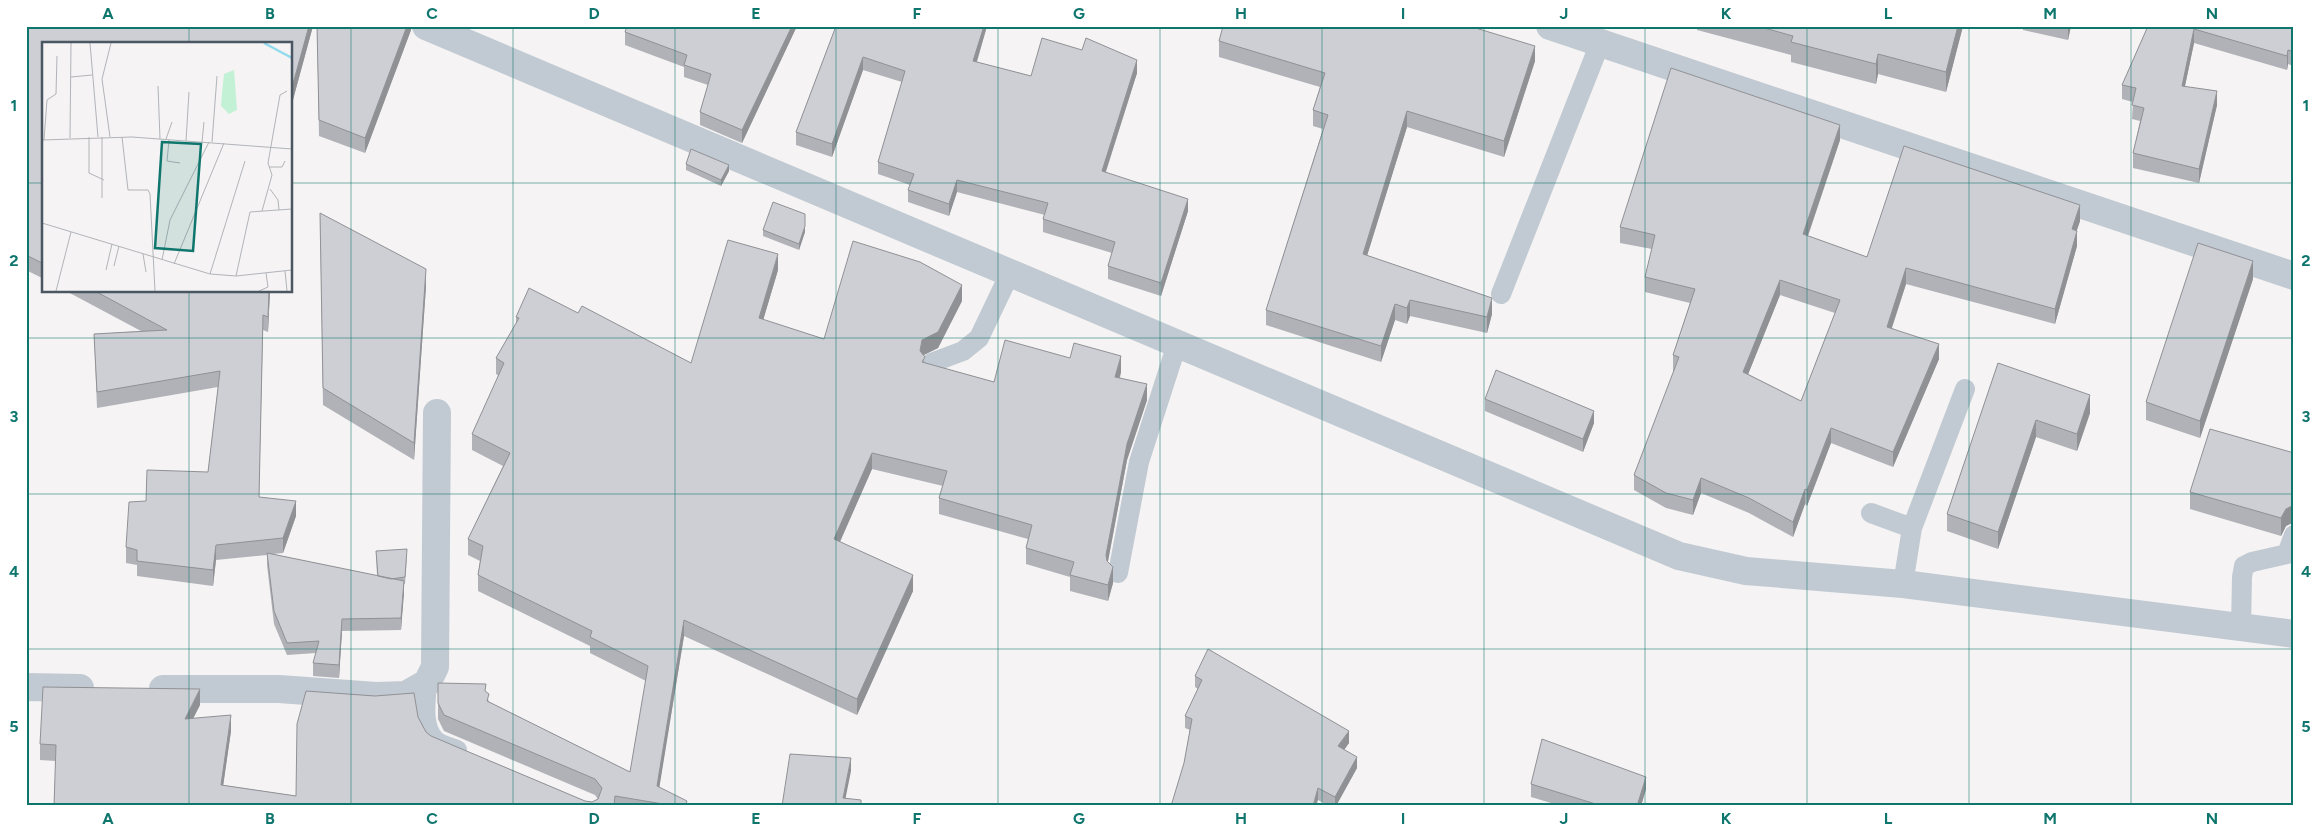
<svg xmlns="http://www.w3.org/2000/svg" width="2320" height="832" viewBox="0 0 2320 832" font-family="Figtree,sans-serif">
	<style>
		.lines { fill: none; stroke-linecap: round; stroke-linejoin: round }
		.service { stroke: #c1cad2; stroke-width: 20 }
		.minor { stroke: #c1cad2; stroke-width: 28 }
		.wall { fill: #b0b2b7; fill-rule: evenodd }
		.shaded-wall { fill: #909195 }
		.building { fill: #cdcfd5; stroke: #909195; fill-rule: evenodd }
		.grid { fill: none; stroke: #0f766e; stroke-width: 1; stroke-opacity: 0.55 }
		.inset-river { fill: none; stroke: #90daee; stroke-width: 2.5 }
		.inset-road { fill: none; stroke: #b1b4b9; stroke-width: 1 }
		.view { fill: #0f766e; fill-opacity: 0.15; stroke: #0f766e; stroke-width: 2.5 }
		.inset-edge { fill: none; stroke: #4a5661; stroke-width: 2.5 }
		.neatline { fill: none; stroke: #0f766e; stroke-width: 2 }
		.grid-label { font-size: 16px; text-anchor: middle; font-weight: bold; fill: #0f766e }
	</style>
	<rect width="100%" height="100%" fill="#f5f3f3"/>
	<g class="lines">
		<path class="service" d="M1501 294 1600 43
			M931 363 963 351 979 338 1010 273
			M1871 513 1912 528
			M1118 573 1139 462 1177 344
			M1903 584 1912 528 1965 389
			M2241 628 2242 577 2244 566 2252 562 2287 554 2294 535
			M427 683C426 701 421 726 435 740 440 745 450 747 457 750"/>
		<path class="minor" d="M426 26 1679 556 1746 571 1903 584 2294 634
			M1550 26 2294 276
			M26 687 80 688
			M163 689H279L376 696 406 695 427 683 435 667 437 413"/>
	</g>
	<path class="wall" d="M26 26H313L291 107V44H44V279L26 270Z
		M317 26 411 30 365 153 319 136Z
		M625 26H797L742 143 700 125V112L708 85 684 77V67L625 45V32L627 27Z
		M836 26H987L977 62 1031 76 1137 73 1106 172 1188 211 1161 296 1108 279V266L1112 253 1043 232V219L1045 215 957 192 949 216 908 202V190L910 185 878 174V162L902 82 863 70 832 157 796 145V132Z
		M1117 26H1127L1126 29Z
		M1697 26H1963L1946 92 1878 74 1876 84 1791 62V55L1697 30Z
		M2023 26H2071L2068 40 2023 30Z
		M2148 26H2294V66L2288 64 2287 70 2194 43 2185 86 2217 105 2199 183 2133 168V153L2140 121 2132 119 2133 102 2122 99V85Z
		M1219 41 1535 61 1504 157 1407 127 1367 255 1492 314 1487 333 1410 316 1407 324 1395 320 1381 362 1266 325V310L1323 129 1313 126V110L1320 87 1219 57Z
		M1840 140 1808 236 1867 257 2080 221 2077 230V246L2055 324 1906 284 1892 328 1939 359 1893 467 1831 443 1807 506 1805 504 1793 537 1749 513 1701 493 1693 515 1666 508 1634 490V475L1674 371H1673V355L1690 303 1645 292V277L1652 249 1620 243V227ZM1780 295 1835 313 1801 401 1748 374Z
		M686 164 729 171 721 186 686 170Z
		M320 213 426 286 414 460 323 405Z
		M763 230 805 232 799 250 763 236Z
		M778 270 763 320 824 339 962 301 938 348 923 355 925 363 994 382 1121 372 1120 378 1147 400 1127 460 1108 562 1113 583 1108 601 1070 591V577L1026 564V548L1028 539 939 514V498L943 486 872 469 840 542 913 591 857 715 684 636 659 787 687 806H54L56 761 40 760V744L200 705 193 718 231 731 223 785 296 796 418 717 426 732 431 736 585 801 592 802 598 799 595 795 444 731 438 719V683L486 692 489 702 630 772 646 681 590 653V646L478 591V575L480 561 468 555V539L503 466 472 450V434L499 376 496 374V358L516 324V317L578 313 691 363Z
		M2253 279 2200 438 2146 420V402Z
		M66 291H270L268 332 263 330 259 497 296 516 283 553 273 554 377 576 376 551 407 555 405 584H404L401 630 342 631 339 678 313 676V663L316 653 287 655 274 624 267 565V555L216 560 213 586 137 576V565L126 563V547L146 501 208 472 218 387 97 408 94 334 141 331Z
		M1998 363 2090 413 2077 451 2036 437 1998 549 1947 531V514Z
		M1485 399 1594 423 1583 452 1485 411Z
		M2294 453V524L2292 523 2286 526 2281 536 2190 509V492Z
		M1195 676 1349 743 1344 750 1357 768 1336 806H1329L1318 800 1184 763 1190 730 1185 728V716L1198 689 1195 687Z
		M1531 784 1646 789 1641 806H1561L1531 797Z"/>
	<path class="shaded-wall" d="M309 26H313L291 107V91Z
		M407 26H411V30L365 153V138Z
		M792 26H797L742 143V130Z
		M984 26H987L973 74V61Z
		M1958 26H1963L1946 92V72Z
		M2068 26H2071L2068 40Z
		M2194 29V43L2182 100V86Z
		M1535 46V61L1504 157V141Z
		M2288 50V64L2287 70V56Z
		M1878 54V74L1876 84V64Z
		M863 57V70L832 157V144Z
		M1137 60V73L1102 183V171Z
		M2217 91V105L2199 183V169Z
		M1407 111V127L1363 269V254Z
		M1840 125V140L1803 250V234Z
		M729 165V171L721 186V180Z
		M957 180V192L949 216V204Z
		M1188 199V211L1161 296V283Z
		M2080 205V221L2072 244V229Z
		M805 226V232L799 250V244Z
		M2077 231V246L2055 324V309Z
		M778 254V270L759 334V318Z
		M2253 261V279L2200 438V421Z
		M1906 268V284L1887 342V327Z
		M426 269V286L414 460V443Z
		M1780 280V295L1743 387V372Z
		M962 285V301L938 348 922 356 920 351 922 340Z
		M269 291H270L268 332V317Z
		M1492 298V314L1487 333V317Z
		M1410 300V316L1407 324V308Z
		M1395 304V320L1381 362V346Z
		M1939 344V359L1893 467V452Z
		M1121 356V372L1115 393V377Z
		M1147 384V400L1127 460 1106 571V555L1127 444Z
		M2090 395V413L2077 451V434Z
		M1594 411V423L1583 452V439Z
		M2036 420V437L1998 549V532Z
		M1831 428V443L1807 506V490Z
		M872 453V469L834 555V539Z
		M1701 478V493L1693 515V500Z
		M1805 489V504L1793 537V522Z
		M296 501V516L283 553V538Z
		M2292 506V523L2286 526 2281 536V518L2286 509Z
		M216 545V560L213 586V570Z
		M1113 567V583L1108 601V585Z
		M913 575V591L857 715V699Z
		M404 581V594L401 630V618Z
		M342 619V631L339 678V665Z
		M684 620V636L657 802V786Z
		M200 689V705L185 735V719Z
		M231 715V731L221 801V785Z
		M1349 731V743L1338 758V746Z
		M1357 757V768L1336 806H1335V797Z
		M851 758V771L844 806 843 798Z
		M1646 777V789L1641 806H1637Z
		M1318 788V800L1316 806H1313Z"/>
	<path class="building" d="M26 26H309L291 91V44H44V264L26 255Z
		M317 26H407L365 138 319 120Z
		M627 26H792L742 130 700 112 711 74 684 65 687 55 625 32Z
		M836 26H984L973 61 1031 76 1042 38 1082 50 1086 38 1137 60 1102 171 1188 199 1161 283 1108 266 1115 242 1043 219 1048 203 957 180 949 204 908 190 914 174 878 162 905 71 863 57 832 144 796 132Z
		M1223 26H1469L1535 46 1504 141 1407 111 1363 254 1492 298 1487 317 1410 300 1407 308 1395 304 1381 346 1266 310 1328 115 1313 110 1325 73 1219 41Z
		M1757 26H1958L1946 72 1878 54 1876 64 1791 42 1793 36Z
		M2148 26H2294V52L2288 50 2287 56 2194 29 2182 86 2217 91 2199 169 2133 153 2144 108 2132 105 2136 88 2122 85Z
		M1671 68 1840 125 1803 234 1867 257 1904 146 2080 205 2072 229 2077 231 2055 309 1906 268 1887 327 1939 344 1893 452 1831 428 1807 490 1805 489 1793 522 1749 498 1701 478 1693 500 1666 493 1634 475 1679 357 1673 355 1695 289 1645 277 1655 235 1620 227ZM1780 280 1840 300 1801 401 1743 372Z
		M691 149 729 165 721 180 686 164Z
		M773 202 805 214V226L799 244 763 230Z
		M320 213 426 269 414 443 323 388Z
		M728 240 778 254 759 318 824 339 853 241 920 262 962 285 938 332 922 340 920 351 925 357 922 362 994 382 1005 340 1070 358 1074 343 1121 356 1115 377 1147 384 1127 444 1106 555 1107 561 1113 567 1108 585 1070 575 1074 562 1026 548 1032 525 939 498 947 471 872 453 834 539 913 575 857 699 684 620 657 786 687 801 685 806H675L615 796 614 806H54L56 745 40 744 43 687 200 689 185 719 231 715 221 785 296 796 297 724 306 691 375 696 414 693 418 717 426 732 431 736 585 801 592 802 598 799 602 788 595 779 444 715 438 703V683L486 684 485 691 489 694 487 701 630 772 648 666 590 637 592 631 478 575 483 546 468 539 510 453 472 434 504 363 496 358 519 318 516 317 529 288 578 313 582 306 691 363Z
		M2198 243 2253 261 2200 421 2146 402Z
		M95 291H269L268 317 263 315 259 497 296 501 283 538 216 545 213 570 137 561V550L126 547 129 502 146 501 147 470 208 472 220 371 97 392 94 334 167 330Z
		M1998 363 2090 395 2077 434 2036 420 1998 532 1947 514Z
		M1496 370 1594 411 1583 439 1485 399Z
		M2210 429 2294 453V506H2292L2286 509 2281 518 2190 492Z
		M407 549 405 577 391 579 378 576 376 551Z
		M267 553 404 581 401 618 342 619 339 665 313 663 319 641 287 643 274 611Z
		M1208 649 1349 731 1338 746 1357 757 1335 797 1318 788 1313 806H1171L1184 763 1192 719 1185 716 1202 680 1195 676Z
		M1542 739 1646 777 1637 806H1602L1531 784Z
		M790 754 851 758 843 798 861 800V806H782Z"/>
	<path class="grid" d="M189 26V44M351 26V806M513 26V806M675 26V806M836 26V806M998 26V806M1160 26V806M1322 26V806M1484 26V806M1645 26V806M1807 26V806M1969 26V806M2131 26V806M26 183H44M291 183H2294M189 291V806M26 338H2294M26 494H2294M26 649H2294"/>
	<g transform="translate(42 42)">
		<rect width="250" height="250" fill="#f5f3f3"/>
		<path d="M192 28 195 68 187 72 179 64 180 51 182 32Z" fill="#c3f1d5"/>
		<path class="inset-river" d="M222 1 250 16"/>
		<path class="inset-road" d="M48 1 56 95M29 35 50 33M116 44 118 97M47 95V131L62 138M68 95 60 37 69 1M80 95 86 148H106L108 152 113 249M28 96 29 1M124 97 130 80M0 98 90 95 250 107M2 98 5 58 14 52 15 14M127 98 125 119 138 121M144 99 147 50M160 100 162 80M170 100 175 34M227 125H240L243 119M228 147 236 158 237 168M60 156V95M220 169 230 133 226 121 238 53 245 49M0 181 168 232 194 234 250 228M101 212 104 230M120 218 128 178 167 100M132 222 182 101M72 224 77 204M64 228 70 202M243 229 245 249M168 232 203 119M194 234 208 170 250 167M14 249 29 190M217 249 226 245 224 231"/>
		<path class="view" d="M120 100 159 102 151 209 113 206Z"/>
		<rect width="250" height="250" class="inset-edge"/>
	</g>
	<rect width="2320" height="832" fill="none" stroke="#ffffff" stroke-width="55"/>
	<rect x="28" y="28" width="2264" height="776" class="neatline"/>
	<g class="grid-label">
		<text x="108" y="19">A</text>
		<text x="270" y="19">B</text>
		<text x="432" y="19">C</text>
		<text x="594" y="19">D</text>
		<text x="756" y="19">E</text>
		<text x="917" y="19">F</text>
		<text x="1079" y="19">G</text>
		<text x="1241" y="19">H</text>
		<text x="1403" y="19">I</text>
		<text x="1564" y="19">J</text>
		<text x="1726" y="19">K</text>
		<text x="1888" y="19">L</text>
		<text x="2050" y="19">M</text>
		<text x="2212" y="19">N</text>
		<text x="14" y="111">1</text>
		<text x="2306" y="111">1</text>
		<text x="14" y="266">2</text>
		<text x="2306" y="266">2</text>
		<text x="14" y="422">3</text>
		<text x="2306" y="422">3</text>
		<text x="14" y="577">4</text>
		<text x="2306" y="577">4</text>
		<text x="14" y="732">5</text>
		<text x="2306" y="732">5</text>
		<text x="108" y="824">A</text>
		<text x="270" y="824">B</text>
		<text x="432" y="824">C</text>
		<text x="594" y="824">D</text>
		<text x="756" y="824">E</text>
		<text x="917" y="824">F</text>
		<text x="1079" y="824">G</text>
		<text x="1241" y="824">H</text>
		<text x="1403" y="824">I</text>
		<text x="1564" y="824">J</text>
		<text x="1726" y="824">K</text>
		<text x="1888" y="824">L</text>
		<text x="2050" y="824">M</text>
		<text x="2212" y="824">N</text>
	</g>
</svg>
